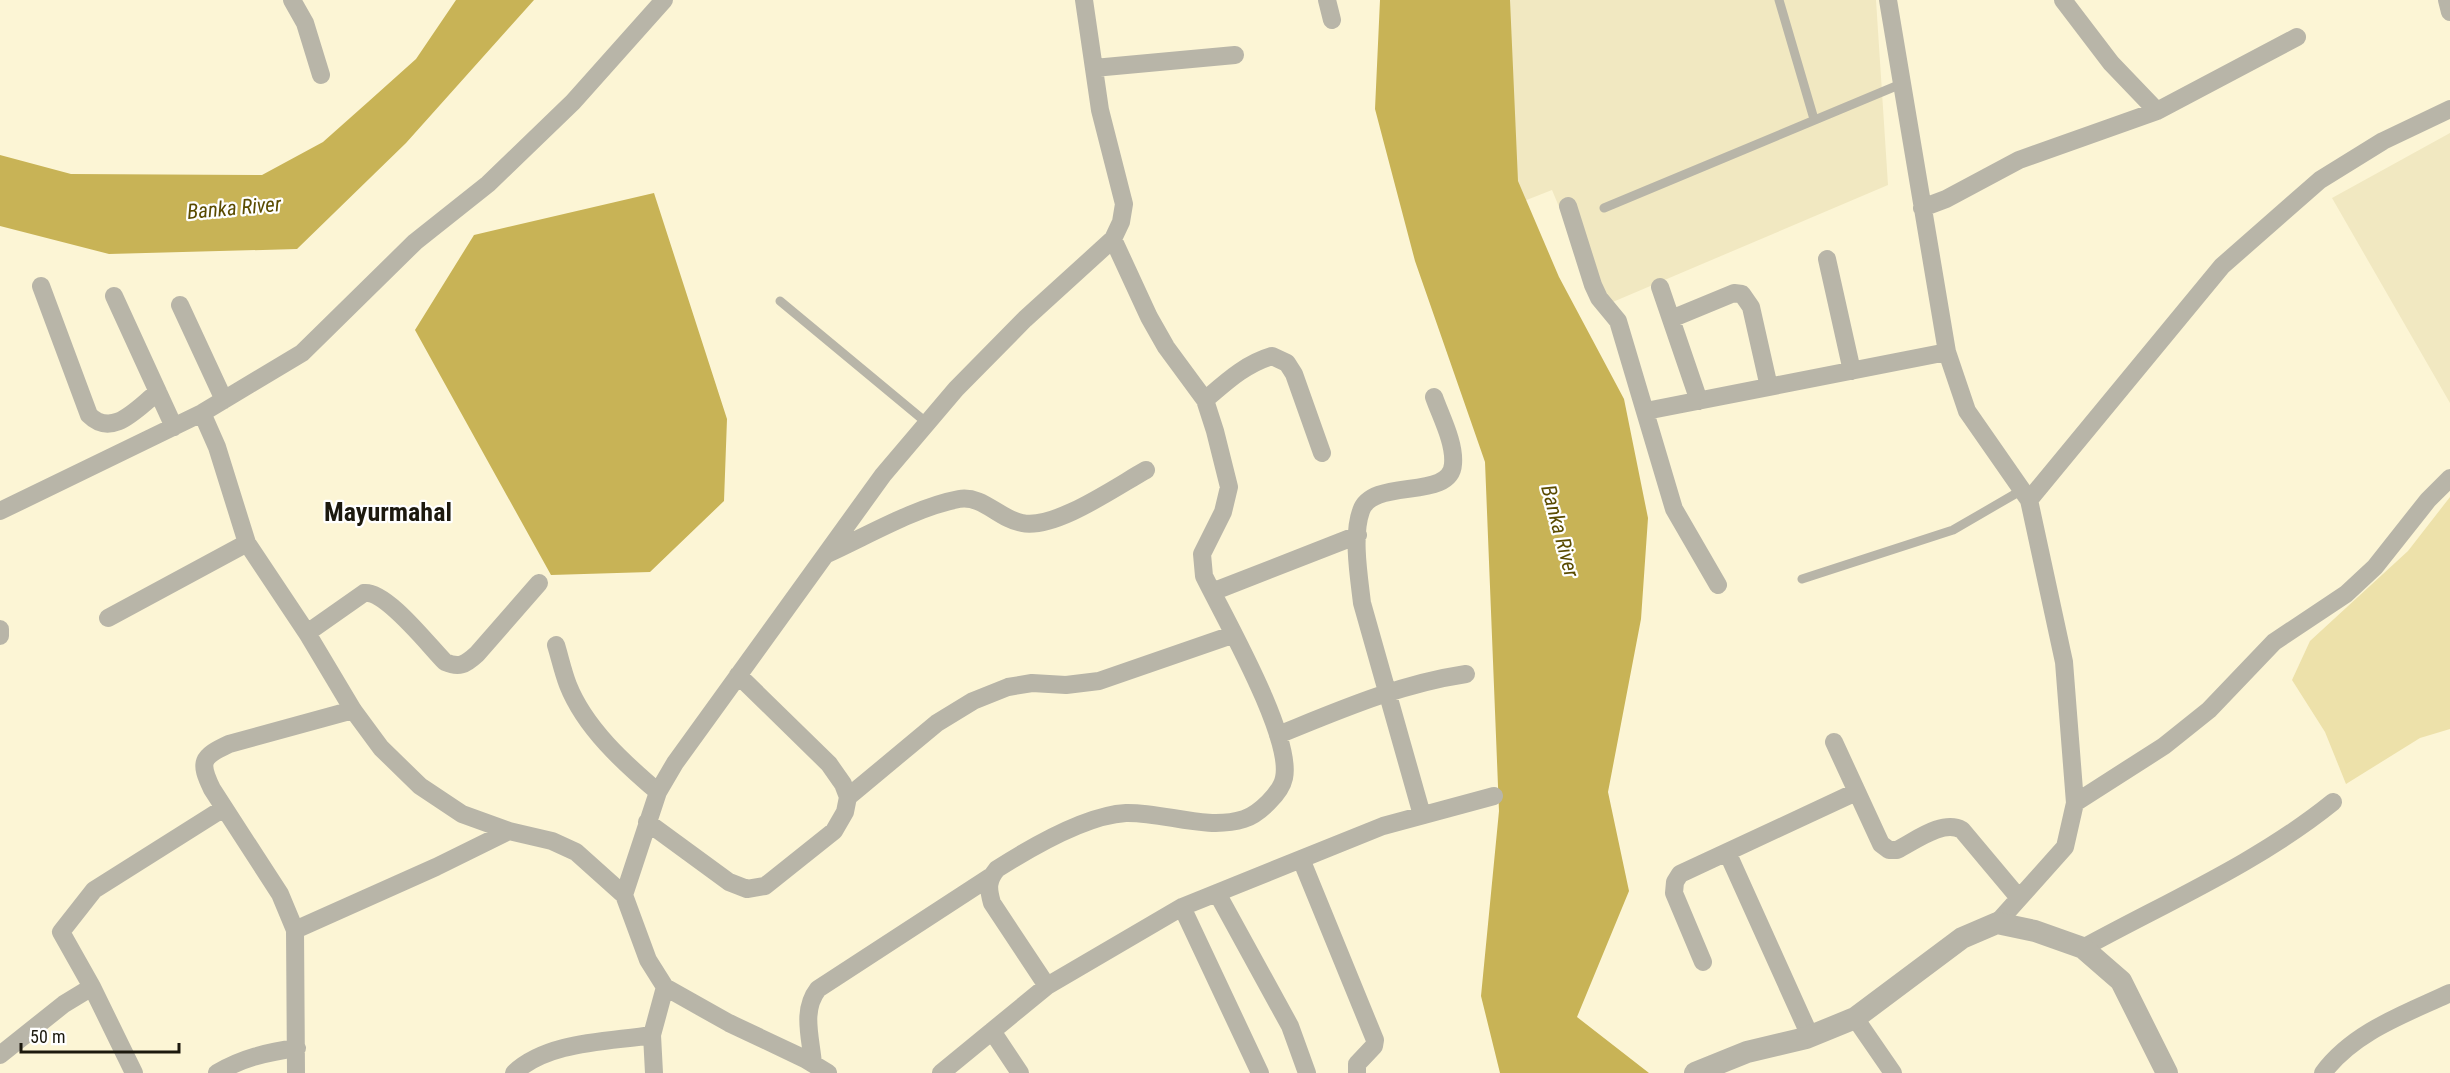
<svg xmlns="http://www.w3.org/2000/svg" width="2450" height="1073" viewBox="0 0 2450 1073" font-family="'Roboto Condensed',sans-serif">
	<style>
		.built { fill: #f1e8c1 }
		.green { fill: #ede1aa }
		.water { fill: #c8b356 }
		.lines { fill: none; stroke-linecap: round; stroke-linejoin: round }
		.service { stroke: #b8b5a8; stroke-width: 9 }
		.minor { stroke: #b8b5a8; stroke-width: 18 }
		.tertiary { stroke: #b8b5a8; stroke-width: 22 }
		.labels { text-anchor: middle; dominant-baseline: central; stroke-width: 4.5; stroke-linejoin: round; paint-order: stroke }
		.water-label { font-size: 21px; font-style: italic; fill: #5a4b00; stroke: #fff }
		.district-label { font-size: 26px; font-weight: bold; fill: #1c190e; stroke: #fff }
	</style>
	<rect width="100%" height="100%" fill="#fcf5d5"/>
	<path class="built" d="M1492 0H1876L1888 185 1601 307 1552 190 1524 201 1485 106Z
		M2450 133V403L2332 198Z"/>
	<path class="green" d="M2450 497V729L2420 738 2346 784 2325 732 2292 680 2310 641 2408 551Z"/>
	<path class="water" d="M456 0H534L406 143 297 249 109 254 0 226V155L71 174 262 175 323 142 368 102 416 59Z
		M1380 0H1510L1518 181 1559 277 1624 399 1648 518 1641 619 1608 792 1629 891 1577 1017 1649 1073H1500L1481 996 1499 811 1485 462 1415 261 1375 109Z
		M654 193 727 419 724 501 650 572 551 575 415 330 474 235Z"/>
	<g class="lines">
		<path class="service" d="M1779 0 1814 119
			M1604 208 1901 84
			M780 301 927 423
			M1802 579 1953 530 2022 490"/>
		<path class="minor" d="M292 0 305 23 321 75
			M1327 0 1332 20
			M1888 0 1947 352 1967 411 2029 500
			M2063 0 2111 63 2157 111
			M2447 0 2450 12
			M1094 68 1235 55
			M1568 206 1593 285 1599 298 1618 321 1674 509 1718 585
			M1922 208 1946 199 2019 160 2157 111 2297 37
			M1827 259 1852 371
			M41 286 89 415C113 439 138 407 158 392
			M1660 287 1699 401
			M114 296 174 427
			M180 305 224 400
			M1671 319 1734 293 1742 294 1751 307 1769 387
			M1205 400C1226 382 1245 364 1272 356L1287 363 1294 374 1322 453
			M1646 411 1947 352
			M202 413 217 447 247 543 307 633 353 710 381 748 420 786 462 814 509 831 552 841 576 852 624 895
			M0 511 202 413 302 353 415 242 488 184 573 102 664 0
			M827 554C867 536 916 507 959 499 983 495 999 519 1022 523 1055 530 1117 486 1146 470
			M1212 592 1358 535
			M108 618 247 543
			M0 629V636
			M307 633 364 593C386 590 429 646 445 662 459 668 465 665 477 654L539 583
			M556 645C560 658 563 672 568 685 585 728 624 763 658 792
			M1278 735C1340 710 1399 684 1466 674
			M1834 742 1881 844 1889 850H1897C1915 841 1943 819 1962 830L2019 898
			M848 797 937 723 973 701 1008 687 1032 683 1066 685 1099 681 1232 635
			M2075 803 2164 746 2209 710 2274 642 2346 594 2375 567 2428 500 2450 478
			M1422 815 1362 603C1359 577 1352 536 1361 511 1372 477 1451 501 1453 464 1455 443 1441 417 1434 397
			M647 822 729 882 747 889 765 886 834 831 845 812 848 797 843 784 829 764 738 675
			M1728 854 1810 1036
			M1301 859 1375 1040 1374 1046 1357 1064V1073
			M1217 893 1290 1026 1307 1073
			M1182 907 1260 1073
			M1997 923 2065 847 2075 803 2064 662 2029 500 2222 266 2320 180 2383 141 2450 109
			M295 930 436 867 509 831
			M2083 948C2167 902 2259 862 2333 802
			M1703 962 1674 893 1675 882 1680 874 1856 792
			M1047 986 992 903C988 889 987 881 997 869 1030 848 1087 815 1126 813 1165 812 1206 831 1244 819 1259 814 1281 793 1284 778 1293 737 1224 617 1204 576L1202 554 1223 512 1229 487 1215 431 1205 400 1166 347 1149 317 1113 239
			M1855 1018 1893 1073
			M992 1031 1020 1073
			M0 1055 64 1004 92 987
			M813 1064C811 1038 801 1011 818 989L990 877
			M134 1073 92 987 61 932 94 890 224 808
			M217 1073C242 1058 268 1052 297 1048
			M296 1073 295 930 280 894 212 789C199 762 201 757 229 744L353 710
			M514 1073C548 1041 608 1042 652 1035
			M654 1073 652 1035 665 987
			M828 1073 805 1059 729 1023 665 987 648 960 624 895 658 792 675 763 883 475 956 389 1025 319 1113 239 1121 222 1124 204 1100 110 1084 0
			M941 1073 1047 986 1182 907 1383 826 1494 796
			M2323 1073C2353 1032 2405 1014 2450 993"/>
		<path class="tertiary" d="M1695 1073 1747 1052 1806 1038 1855 1018 1962 938 1997 923 2035 931 2083 948 2121 981 2167 1073"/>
	</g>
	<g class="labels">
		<g class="water-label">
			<text transform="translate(234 208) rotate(-5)">Banka River</text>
			<text transform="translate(1560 531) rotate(75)">Banka River</text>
		</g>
		<g class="district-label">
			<text x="388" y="512">Mayurmahal</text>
		</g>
	</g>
	<path d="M21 1043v9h158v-9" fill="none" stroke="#1c190e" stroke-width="3"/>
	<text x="30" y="1043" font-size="18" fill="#1c190e" stroke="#ffffff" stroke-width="4.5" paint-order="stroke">50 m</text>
</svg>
